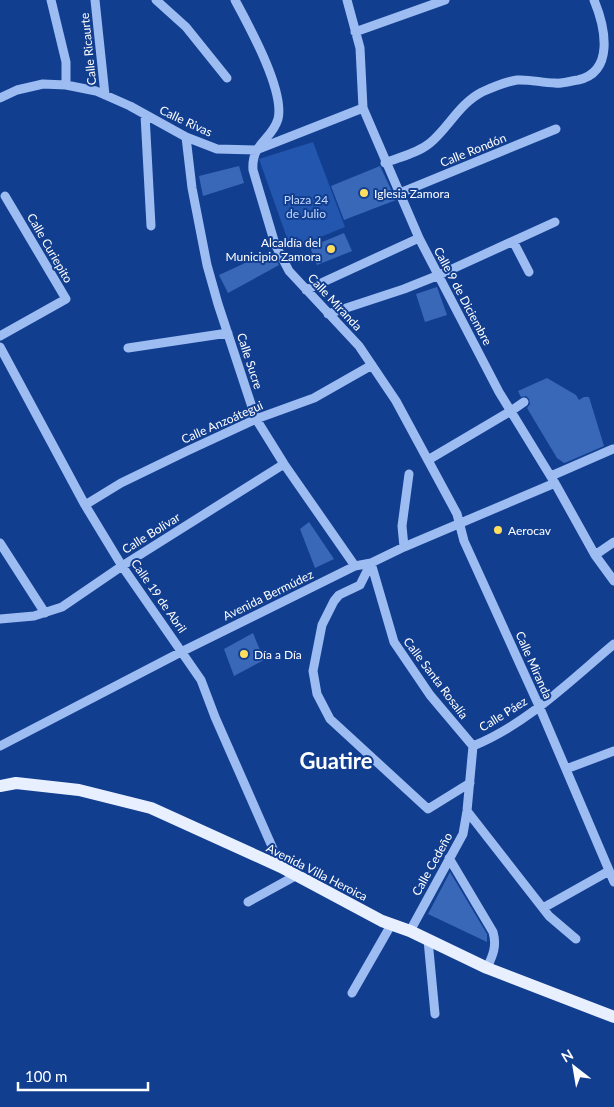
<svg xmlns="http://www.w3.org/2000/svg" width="614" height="1107" viewBox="0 0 614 1107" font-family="Lato,sans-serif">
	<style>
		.green { fill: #2356af }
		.building { fill: #3a68b9 }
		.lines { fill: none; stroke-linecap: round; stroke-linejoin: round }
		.minor { stroke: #9dbcf2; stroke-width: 9 }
		.major { stroke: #e8efff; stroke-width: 12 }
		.poi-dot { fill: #ffde5e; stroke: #123e90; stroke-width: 2 }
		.labels { text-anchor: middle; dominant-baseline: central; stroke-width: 4; stroke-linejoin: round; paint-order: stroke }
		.street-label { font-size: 12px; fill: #fff; stroke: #123e90 }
		.poi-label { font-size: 12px; fill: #fff; stroke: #123e90; text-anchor: start }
		.park-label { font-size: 12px; fill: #c4d9fd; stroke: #123e90 }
		.town-label { font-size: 22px; font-weight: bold; fill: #fff; stroke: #123e90 }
	</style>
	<rect width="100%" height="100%" fill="#123e90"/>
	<path class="green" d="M313 142 345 227 291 249 259 159Z"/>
	<path class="building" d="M239 166 244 183 203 196 199 176Z
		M380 166 396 200 344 220 331 186Z
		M344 233 352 251 317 265 310 247Z
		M271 251 279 265 228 293 219 275Z
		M437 287 447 315 425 322 416 294Z
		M547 378 576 395 579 400 584 397H589L604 446 567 462 564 463 557 458 527 408 530 404 529 399 526 396 521 397 518 391Z
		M309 522 334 559 315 568 300 529Z
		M253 633 264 660 234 676 224 649Z
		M450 872 487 934V942L428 914Z"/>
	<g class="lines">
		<path class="minor" d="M51 0 66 62V85
			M95 0 105 95
			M156 0 186 27 227 78
			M235 0C249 26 285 91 278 119 272 140 251 143 253 170L275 244 289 271 359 346 396 401 457 514 464 541 539 706 614 882
			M347 0 360 48 363 108 419 238 499 392 556 485 595 555 614 581
			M355 32 445 0
			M0 98 17 90 43 84 66 85 96 91 130 106 186 137 217 149 256 150 363 108
			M145 115 151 226
			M186 137 192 188 207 265 218 304 256 419 284 464 355 566
			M385 163C400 157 418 153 430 143 449 127 459 104 482 92 493 87 504 82 517 80 530 79 542 83 555 83 562 84 570 81 578 80 614 72 606 29 594 0
			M400 193 556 129
			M513 241 529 272
			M306 290 419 238
			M328 314 404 289 439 275 555 222
			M0 336 66 299 5 196
			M0 347 85 505 122 566 201 680 215 717 281 867
			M128 348 228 333
			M428 460 511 411 524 402
			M551 476 613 449
			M85 505 121 483 187 451 256 419 314 398 372 365
			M0 543 45 613
			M404 547 402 526 409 474
			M595 555 614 542
			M371 563 360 585 339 595 334 601 322 625 313 671 317 694 330 719 428 809 470 783
			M371 563 394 642 430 695 473 746
			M0 619 34 616 62 607 122 566 284 464
			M0 746 183 651 355 566 371 563 404 547 555 483
			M473 746C527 724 570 681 614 644
			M566 769 614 751
			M467 811 549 916 576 939
			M449 858 493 932C497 946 493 955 487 968
			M248 902 297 875
			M543 908 609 871
			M410 931 463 834 467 811 473 746
			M428 940 435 1014
			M352 993 391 925"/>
		<path class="major" d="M0 786 16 783 79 790 151 808 281 867 382 921 410 931 487 968 614 1017"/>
	</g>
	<g class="poi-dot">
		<circle cx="364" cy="193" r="5"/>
		<circle cx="331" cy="249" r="5"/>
		<circle cx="498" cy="530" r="5"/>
		<circle cx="244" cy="654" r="5"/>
	</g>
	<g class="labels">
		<g class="street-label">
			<text transform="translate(88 49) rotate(-96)">Calle Ricaurte</text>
			<text transform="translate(186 121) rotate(25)">Calle Rivas</text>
			<text transform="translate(473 150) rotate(-22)">Calle Rondón</text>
			<text transform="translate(50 248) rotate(60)">Calle Curiepito</text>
			<text transform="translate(463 296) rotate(62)">Calle 9 de Diciembre</text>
			<text transform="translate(335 302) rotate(47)">Calle Miranda</text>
			<text transform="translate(250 361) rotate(72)">Calle Sucre</text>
			<text transform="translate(222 422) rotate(-24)">Calle Anzoátegui</text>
			<text transform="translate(151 533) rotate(-32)">Calle Bolívar</text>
			<text transform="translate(268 595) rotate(-26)">Avenida Bermúdez</text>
			<text transform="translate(159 596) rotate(55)">Calle 19 de Abril</text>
			<text transform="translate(534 665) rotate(66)">Calle Miranda</text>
			<text transform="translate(436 678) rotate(53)">Calle Santa Rosalía</text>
			<text transform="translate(503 714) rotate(-32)">Calle Páez</text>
			<text transform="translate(432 864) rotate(-61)">Calle Cedeño</text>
			<text transform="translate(317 872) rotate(27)">Avenida Villa Heroica</text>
		</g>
		<g class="poi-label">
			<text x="374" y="193">Iglesia Zamora</text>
			<text x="321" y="242" text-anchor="end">Alcaldía del<tspan x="321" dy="14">Municipio Zamora</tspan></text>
			<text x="508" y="530">Aerocav</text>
			<text x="254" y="654">Día a Día</text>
		</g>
		<g class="park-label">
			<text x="306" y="199">Plaza 24<tspan x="306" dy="14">de Julio</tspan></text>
		</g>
		<g class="town-label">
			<text x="336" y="760">Guatire</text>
		</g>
	</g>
	<g transform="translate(574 1067) rotate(329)" stroke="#123e90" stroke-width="4" paint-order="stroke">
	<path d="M0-4L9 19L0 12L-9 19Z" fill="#ffffff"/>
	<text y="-8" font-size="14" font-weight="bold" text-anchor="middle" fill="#ffffff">N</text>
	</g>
	<path d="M18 1082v8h130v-8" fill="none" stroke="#ffffff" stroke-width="2.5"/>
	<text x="25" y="1082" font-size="15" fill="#ffffff" stroke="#123e90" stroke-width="4" paint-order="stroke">100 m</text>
</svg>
